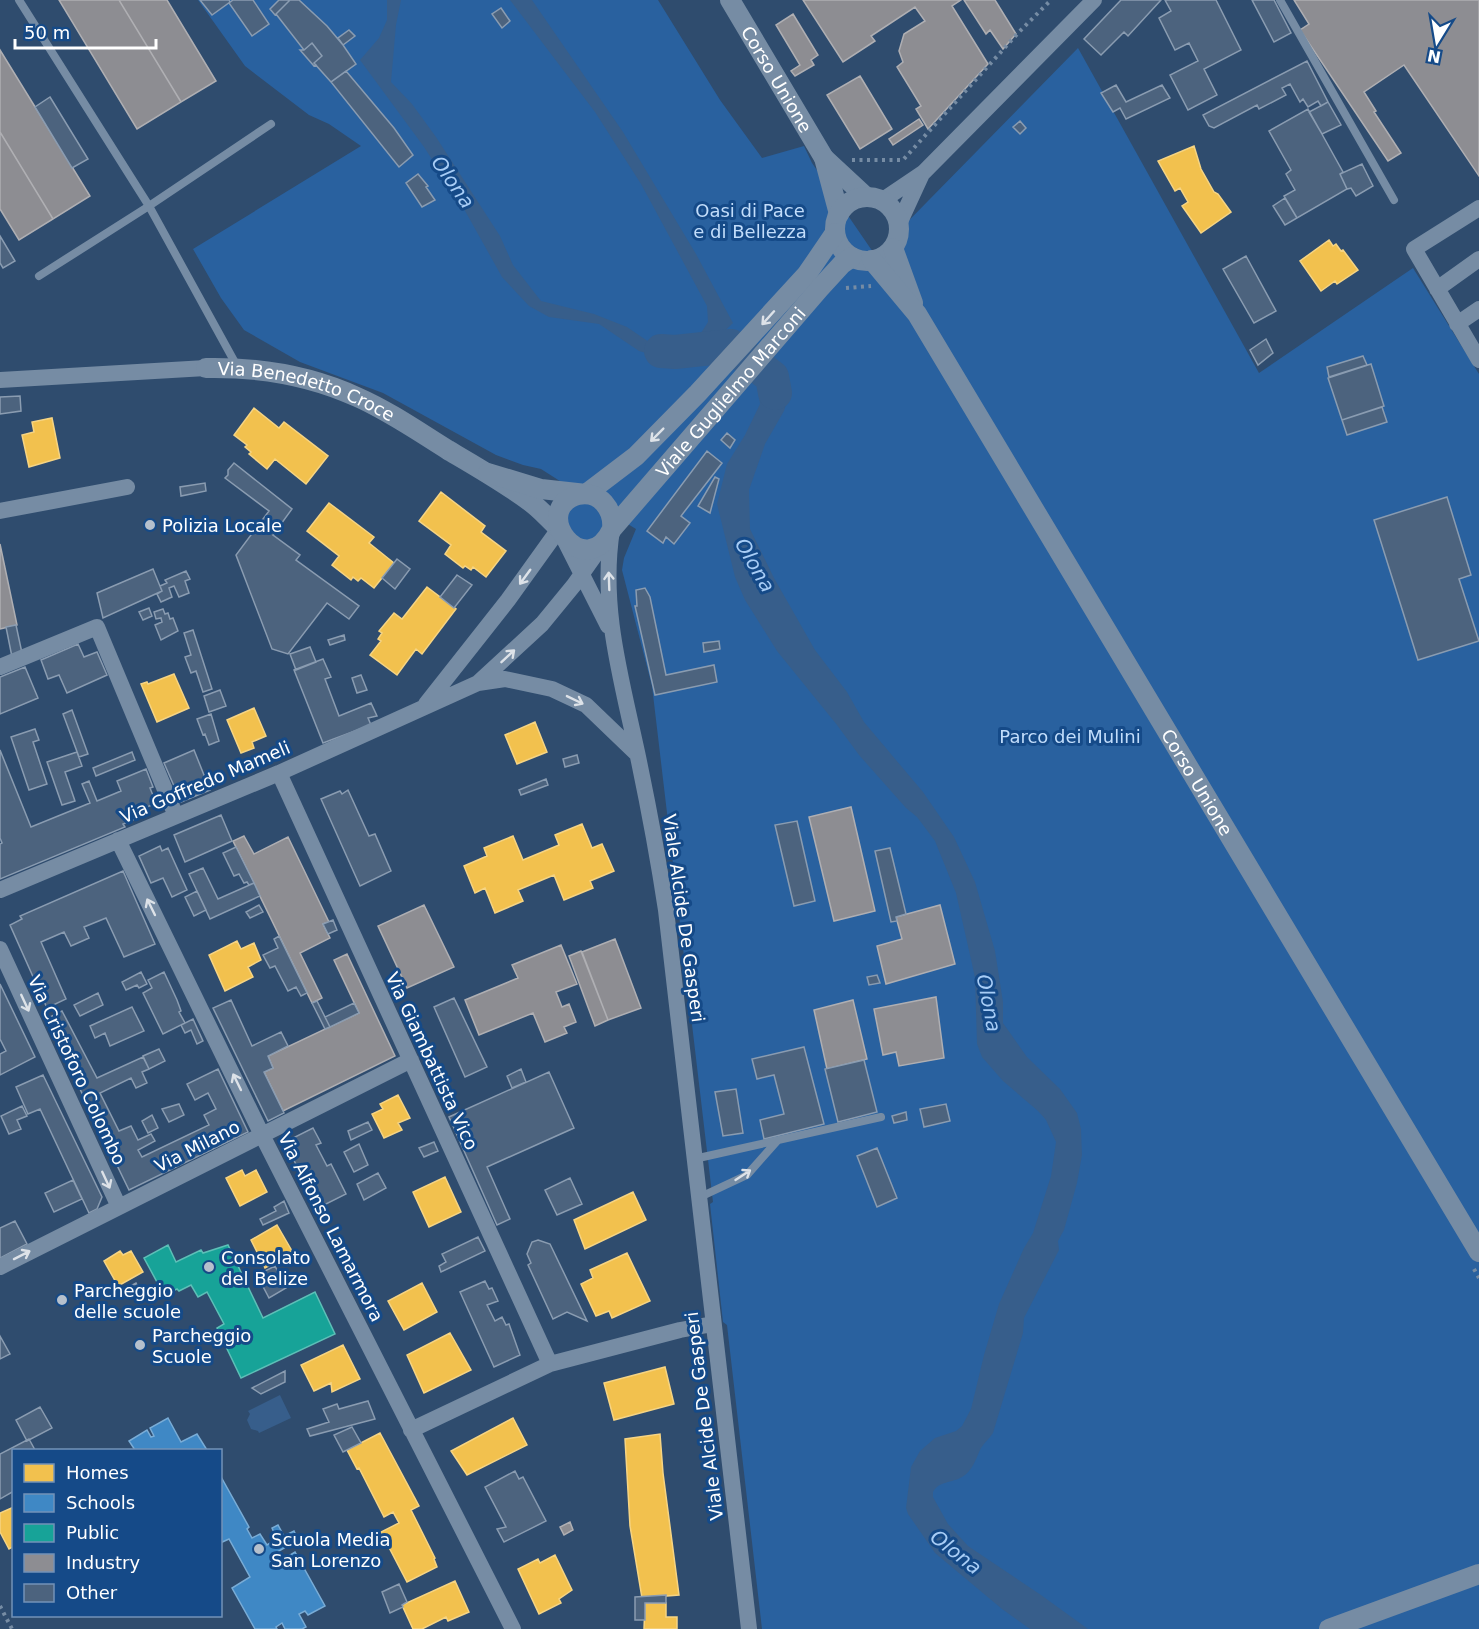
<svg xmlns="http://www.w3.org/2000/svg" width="1479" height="1629" viewBox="0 0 1479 1629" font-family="'DejaVu Sans',sans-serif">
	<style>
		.green { fill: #29619f }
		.water { fill: #375e8b }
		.homes { fill: #f2c14e; stroke: #f6d483; stroke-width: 1.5 }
		.schools { fill: #3f88c5; stroke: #79acd6; stroke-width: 1.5 }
		.public { fill: #17a398; stroke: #5dbfb7; stroke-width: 1.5 }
		.industry { fill: #8d8d92; stroke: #afafb3; stroke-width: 1.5 }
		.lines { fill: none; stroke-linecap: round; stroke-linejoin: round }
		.river { stroke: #375e8b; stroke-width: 34 }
		.building { fill: #4c637e; stroke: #8a9cb1; stroke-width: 1.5 }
		.path { stroke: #768ca4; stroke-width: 4; stroke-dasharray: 3 4.5; stroke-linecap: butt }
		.service { stroke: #768ca4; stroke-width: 8 }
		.minor { stroke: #768ca4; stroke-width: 16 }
		.tertiary { stroke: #768ca4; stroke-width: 20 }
		.oneway { stroke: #dde2e8 }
		.poi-dot { fill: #b6c0cc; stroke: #154a88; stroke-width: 2 }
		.labels { text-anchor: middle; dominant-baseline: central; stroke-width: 6; stroke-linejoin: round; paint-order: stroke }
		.street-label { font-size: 18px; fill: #fff; stroke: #154a88 }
		.park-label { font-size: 18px; fill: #c2ddfb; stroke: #154a88 }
		.poi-label { font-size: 18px; fill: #fff; stroke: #154a88; text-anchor: start }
		.water-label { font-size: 20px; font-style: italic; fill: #a8cdf6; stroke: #154a88 }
	</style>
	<rect width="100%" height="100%" fill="#2f4c6e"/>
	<path class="green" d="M198 0H658L720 100 762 158 804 146 812 163 875 255 1078 48 1259 373 1413 268 1479 374V1629H762L727 1325 723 1322 710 1204 713 1202 652 686 622 570 624 558 636 529 608 512 607 533 580 545 562 514 585 497 541 469 523 465 496 455 383 393 300 362 244 330 221 298 193 249 361 146 329 124 309 115 245 66Z"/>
	<path class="water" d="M387 0H401L396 25 391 82 412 104 436 137 500 236 513 265 541 301 594 314 627 327 649 342 671 345 681 344 701 333 708 322 707 306 641 184 595 112 510 0H532L623 132 696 254 733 323 701 354 686 359H666L639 351 599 324 549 317 529 306 502 277 464 209 424 147 360 60 379 38 387 20Z
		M773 357 788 380 789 394 784 411 765 444 749 490 750 529 774 578 815 650 847 692 864 722 923 792 954 837 975 882 995 951 1003 1002V1023L1027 1057 1060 1089 1077 1113 1081 1129 1082 1155 1077 1183 1064 1230 1058 1241 1059 1250 1024 1318 1023 1333 993 1433C990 1438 984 1443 981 1448 976 1458 973 1471 962 1477 952 1483 939 1481 933 1492V1497L948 1524 968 1546 1041 1595 1088 1629H1030L1002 1609 935 1553 908 1514 906 1508 911 1467 920 1451 935 1438 956 1431 962 1426 971 1409 984 1355 999 1304 1024 1248 1033 1233 1051 1176 1056 1142 1046 1120 1038 1111 1003 1081 982 1057 977 1044 975 978 972 964 956 893 935 841 917 817 906 808 859 755 837 725 777 651 745 600 735 577 717 504 727 464 745 435 760 404 758 386 750 379Z
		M280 1395 291 1418 259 1433 258 1431 251 1429 247 1420 250 1414 248 1411Z"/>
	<path class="homes" d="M1194 146 1201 169 1214 192 1218 194 1231 212 1201 233 1182 206 1188 202 1180 188 1175 191 1158 161Z
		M1329 240 1333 246 1336 244 1341 251 1343 250 1358 270 1337 284 1335 281 1321 291 1300 261Z
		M254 408 279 428 284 422 328 456 306 484 275 459 267 469 249 454 251 452 245 447 247 445 234 435Z
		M52 418 60 458 29 467 22 435 34 432 32 422Z
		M441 492 485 526 481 532 506 551 486 577 473 567 471 570 465 566 463 568 445 554 451 545 419 521Z
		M329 503 374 537 369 543 394 563 374 588 361 578 358 581 353 577 351 580 332 565 339 556 307 531Z
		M427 587 456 609 422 654 416 649 397 675 370 655 381 641 378 639 382 633 379 631 394 613 402 619Z
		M174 674 189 708 157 722 141 684 147 682 148 684Z
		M254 708 266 736 252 742 254 748 241 753 227 720Z
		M535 722 547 752 517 764 505 735Z
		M582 824 592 848 602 844 614 871 590 881 593 888 564 900 554 875 518 890 523 901 495 913 485 888 475 893 464 866 487 856 484 848 513 836 523 860 559 845 555 835Z
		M237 941 241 949 254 943 261 960 248 967 253 977 225 991 209 955Z
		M398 1095 410 1118 398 1123 402 1130 384 1138 372 1114 383 1109 380 1104Z
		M242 1170 245 1176 256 1170 267 1192 240 1206 226 1178Z
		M445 1177 461 1212 429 1227 413 1192Z
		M633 1192 646 1220 585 1249 574 1220Z
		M277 1225 292 1251 277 1259 278 1261 265 1268 251 1240Z
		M120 1251 123 1255 131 1251 143 1272 118 1286 104 1261Z
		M627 1253 650 1301 612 1318 609 1311 596 1316 581 1284 593 1278 590 1270Z
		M422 1283 437 1312 404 1330 388 1301Z
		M450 1333 471 1370 424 1393 407 1355Z
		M343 1345 360 1379 332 1392 331 1383 314 1391 301 1365Z
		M665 1367 674 1404 614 1420 604 1383Z
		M513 1418 527 1445 467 1475 451 1451Z
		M380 1433 419 1506 411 1510 435 1558 434 1559 437 1567 407 1582 381 1532 399 1523 393 1512 384 1517 359 1468 357 1469 347 1450Z
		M660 1434 663 1473 679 1595 642 1598 630 1526 625 1439Z
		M14 1507V1546L9 1549 0 1532V1513Z
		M555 1555 572 1590 559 1599 561 1603 539 1614 518 1569 538 1559 540 1563Z
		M455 1581 469 1612 448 1621 446 1617 422 1629H413L402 1605Z
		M645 1603H666V1617H677V1629H644Z"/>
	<path class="schools" d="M168 1418 181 1442 197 1434 207 1450H135L129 1441 147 1430 151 1437 154 1436 150 1428Z
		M220 1475 249 1527 247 1529 252 1538 260 1534 267 1545 277 1539 272 1528 278 1525 284 1536 294 1531 298 1540 272 1555 277 1563 295 1552 325 1606 308 1615 305 1611 299 1614 306 1627 302 1629H285L282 1623 276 1627 277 1629H255L232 1588 250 1577 229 1539 220 1543Z"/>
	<path class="public" d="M168 1245 176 1262 201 1250 203 1253 228 1245 263 1318 315 1292 335 1334 241 1378 217 1328 224 1324 207 1292 198 1297 191 1285 179 1291 177 1289 164 1295 144 1258Z"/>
	<path class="industry" d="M59 0H119L181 102 137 129Z
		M119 0H167L216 81 181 102Z
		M803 0H961L952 6 988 64 928 129 916 109 921 106 897 67 903 62 899 51 904 34 925 21 915 7 871 36 875 41 843 62Z
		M964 0H995L1016 34 1003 49 990 30 986 34Z
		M1294 0H1479V176L1404 65 1364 92 1376 111 1374 112 1401 153 1388 161 1300 30 1309 24Z
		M793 14 818 55 811 60 814 65 795 76 791 71 800 65 776 25Z
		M0 50 90 196 53 219 0 132Z
		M860 76 892 129 860 149 827 95Z
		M919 119 923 125 893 145 889 139Z
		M0 132 53 219 19 240 0 209Z
		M0 544 17 625 0 629Z
		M851 807 875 911 834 921 809 817Z
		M244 836 254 854 288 837 329 922 323 924 330 938 300 953 322 998 312 1003 233 841Z
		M424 905 454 967 407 988 378 926Z
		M940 905 955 964 886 984 877 946 902 939 896 917Z
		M615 939 641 1008 608 1020 582 952Z
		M561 945 577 984 556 992 562 1007 569 1004 576 1022 564 1027 567 1033 545 1042 533 1013 479 1035 465 1000 518 978 512 965Z
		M581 951 608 1020 595 1026 569 956Z
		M347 954 395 1056 283 1111 264 1072 273 1068 268 1056 359 1013 334 960Z
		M936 997 944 1058 899 1066 896 1052 883 1055 874 1009Z
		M853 1000 867 1059 827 1069 814 1010Z
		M570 1522 573 1530 564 1535 560 1527Z"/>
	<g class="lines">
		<path class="river" d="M661 351 675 352 731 346 772 377 775 393"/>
	</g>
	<path class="building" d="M200 0H229L230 2 212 15Z
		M233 0H253L269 24 252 36 229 3Z
		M279 0H290L275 15 270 9Z
		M290 0H299L327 26 343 45 356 64 331 82 314 63 322 56 312 43 304 50 276 14Z
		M1121 0H1161L1128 36 1124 32 1101 55 1084 39Z
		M1165 0H1216L1241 50 1204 69 1217 95 1188 110 1170 75 1198 61 1189 43 1175 50 1159 18 1171 11Z
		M1252 0H1274L1291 33 1274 42Z
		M501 8 510 21 502 28 492 14Z
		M349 30 355 36 343 45 338 38Z
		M312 43 322 56 314 63 316 65 314 66 300 50H304Z
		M1307 61 1328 102 1321 106 1318 101 1308 107 1303 99 1300 102 1290 84 1282 88 1286 95 1259 109 1257 105 1214 128 1209 126 1203 115Z
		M346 71 394 128 413 155 399 167 331 82Z
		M1116 85 1126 102 1162 85 1170 98 1126 119 1120 108 1113 112 1101 93Z
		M50 97 88 159 72 168 35 107Z
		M1328 102 1341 125 1322 134 1309 112Z
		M1308 109 1343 172 1340 174 1347 189 1297 218 1284 196 1295 190 1286 174 1291 170 1269 131Z
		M1020 121 1026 128 1020 134 1013 127Z
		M1362 164 1373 186 1356 196 1351 188 1347 189 1340 174Z
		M418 174 428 186 426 187 435 200 422 207 406 183Z
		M1285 198 1297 218 1285 225 1273 206Z
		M0 236 15 261 3 268 0 263Z
		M1246 256 1276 311 1254 323 1223 269Z
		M1266 339 1273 353 1258 365 1250 350Z
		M1363 356 1367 365 1329 377 1327 367Z
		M1371 364 1384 406 1342 420 1328 378Z
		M20 396 21 411 0 414V397Z
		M1382 407 1387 422 1347 435 1342 420Z
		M727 433 735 440 730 448 721 440Z
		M707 451 722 463 681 516 690 523 674 544 666 537 663 543 647 531Z
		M234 463 292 509 273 535 300 555 296 560 359 606 349 619 327 603 288 654 272 649 236 555 269 511 225 478 228 475V470Z
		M715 477 719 479 710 513 698 506Z
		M205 483 206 491 181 496 180 487Z
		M1447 497 1471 575 1459 579 1479 641 1418 660 1374 520Z
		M397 559 410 569 395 589 382 578Z
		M153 569 162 591 103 618 97 593Z
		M186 571 190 579 185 581 189 593 179 597 174 586 169 588 172 597 161 602 157 594 162 591 160 586 167 583 165 580Z
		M457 575 472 585 454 608 440 597Z
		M645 588 650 597 666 675 714 665 717 682 655 695 635 606H637L636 590Z
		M149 608 152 616 143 620 139 612Z
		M163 609 165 614 168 613 170 619 173 618 178 631 161 640 155 625 162 622 161 618 156 619 154 612Z
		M16 625 22 653 12 657 6 627Z
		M193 630 212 689 203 692 196 671 191 673 185 657 191 655 184 633Z
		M344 635 345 640 330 645 328 640Z
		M719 641 720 649 704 652 703 643Z
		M78 644 84 657 97 652 107 675 67 693 59 675 48 679 41 660Z
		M310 647 316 662 296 670 290 654Z
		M323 659 331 677 325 679 339 716 371 703 377 716 368 718 371 725 323 743 294 670Z
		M25 667 38 698 0 714V677Z
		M361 675 367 690 357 693 352 678Z
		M220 690 226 706 209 712 204 696Z
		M72 710 88 754 79 757 63 714Z
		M211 714 219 741 209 745 205 734 203 735 197 719Z
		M35 729 39 740 33 742 47 784 29 790 11 737Z
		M0 750 31 827 90 803 82 784 89 781 97 801 121 791 117 781 146 769 153 787 150 788 156 803 145 808 147 814 123 824 125 827 0 879V844L2 843 0 838Z
		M194 750 210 790 181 802 164 763Z
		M77 752 82 766 65 772 75 801 62 805 47 762Z
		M132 752 135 760 96 776 93 768Z
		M577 755 579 763 565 767 563 759Z
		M546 779 548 785 521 795 519 790Z
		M348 790 369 836 375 834 391 871 360 886 321 799 340 791 342 794Z
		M221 815 232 841 185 862 174 835Z
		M797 821 815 901 794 906 775 825Z
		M160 846 162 851 168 848 187 890 172 897 163 878 151 883 139 856Z
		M236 847 254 883 249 885 247 882 244 883 239 874 234 876 223 853Z
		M890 848 906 914 896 917 897 921 891 922 875 851Z
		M203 868 218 899 254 883 260 896 210 919 189 874Z
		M123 871 155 944 124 957 106 918 84 927 89 938 71 946 64 932 41 942 66 999 47 1008 10 925 22 919 20 916Z
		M197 891 206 910 194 916 185 897Z
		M259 905 263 912 250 918 246 912Z
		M333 920 337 930 328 934 323 924Z
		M279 936 307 993 301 996 296 987 288 991 275 966 270 968 263 955 278 948 274 939Z
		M141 972 147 984 139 988 137 985 126 990 122 982Z
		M164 972 177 1000 181 1011 179 1012 185 1023 163 1034 143 993 152 988 148 980Z
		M877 975 880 983 869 985 867 977Z
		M0 984 35 1057 0 1075V1054L6 1051 0 1039Z
		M98 993 103 1005 80 1016 74 1005Z
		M454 998 487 1067 465 1077 434 1007Z
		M231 1000 252 1046 281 1032 288 1046 268 1056 273 1068 264 1072 284 1113 268 1121 213 1008Z
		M317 1001 330 1027 325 1029 312 1003Z
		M354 1003 359 1013 330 1027 325 1017Z
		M132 1007 144 1031 110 1046 105 1033 95 1038 90 1026Z
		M62 1011 97 1078 143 1057 149 1069 142 1072 147 1083 136 1088 131 1078 100 1093 119 1131 131 1126 138 1140 151 1134 155 1141 138 1150 142 1157 209 1125 204 1115 216 1109 208 1093 195 1100 187 1084 218 1069 248 1132 129 1190 46 1019Z
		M193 1019 203 1041 197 1044 191 1030 185 1033 181 1025Z
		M804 1047 824 1124 764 1139 760 1120 784 1114 774 1075 757 1079 752 1059Z
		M159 1049 165 1061 149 1069 143 1056Z
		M864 1060 877 1112 838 1122 825 1069Z
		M521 1069 526 1082 512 1088 507 1076Z
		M549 1072 574 1128 487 1167 510 1219 497 1225 449 1117Z
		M43 1075 102 1197 97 1209 89 1213 40 1109 28 1114 16 1087Z
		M736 1089 743 1133 723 1136 715 1092Z
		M179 1104 184 1115 169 1122 162 1109Z
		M946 1104 950 1121 924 1127 920 1109Z
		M22 1106 27 1116 17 1120 21 1129 9 1134 1 1116Z
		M906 1112 907 1120 894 1123 892 1116Z
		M152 1115 158 1128 148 1133 142 1121Z
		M368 1122 372 1130 351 1140 348 1131Z
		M313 1128 321 1143 316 1145 327 1166 331 1164 346 1194 322 1206 314 1191 310 1193 285 1142Z
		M434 1142 438 1151 424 1157 419 1148Z
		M359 1144 368 1165 354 1172 344 1152Z
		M877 1148 897 1198 877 1207 857 1156Z
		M378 1173 386 1188 364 1200 357 1184Z
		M570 1178 582 1204 557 1215 545 1190Z
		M73 1180 82 1199 54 1212 45 1193Z
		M284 1201 289 1213 263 1225 260 1219 276 1211 274 1207Z
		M15 1221 27 1244 0 1258V1228Z
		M478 1237 485 1251 441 1272 439 1266 446 1262 442 1254Z
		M538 1240 550 1244 587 1321 567 1312 553 1319 528 1265 531 1263 527 1254 532 1242Z
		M275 1266 286 1288 269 1298 257 1275Z
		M485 1281 489 1289 492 1288 498 1301 487 1305 495 1321 502 1317 506 1325 509 1324 520 1355 494 1367 460 1292Z
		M136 1283 140 1291 128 1298 123 1290Z
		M0 1336 10 1354 0 1359Z
		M285 1371V1382L261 1394 252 1388Z
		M368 1401 375 1419 310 1436 307 1429 329 1422 323 1409 337 1404 339 1409Z
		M40 1407 52 1428 27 1441 16 1420Z
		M352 1427 361 1443 343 1452 334 1435Z
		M29 1439 35 1450H14V1491L0 1499V1454Z
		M515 1471 519 1479 523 1477 546 1521 504 1542 497 1529 506 1527 485 1487Z
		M399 1584 407 1602 402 1605 403 1607 390 1613 382 1592Z
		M666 1595V1603H645V1620H635V1597Z"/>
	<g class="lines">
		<path class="path" d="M852 160H903L1019 32 1051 0
			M846 288 871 286
			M1474 1269 1479 1278
			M0 1606 12 1629"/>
		<path class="service" d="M19 0 149 206 238 368
			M1280 0 1394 200
			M39 276 149 206 271 124
			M694 1159 881 1117
			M698 1198 747 1175 777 1141"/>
		<path class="minor" d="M883 200 923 173 1094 0
			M1479 208 1414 249 1479 360
			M899 224 922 174
			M1437 289 1479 259
			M1457 324 1479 309
			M0 380 206 368
			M0 511 127 487
			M612 530C600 607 621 677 637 752 648 804 658 857 666 910L749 1629
			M564 539 608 626
			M0 667 97 627 176 816
			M478 683 505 679 552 689 586 705 637 754
			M426 704 508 600 559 529
			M279 773 550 1364
			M118 840 262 1135 513 1629
			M0 890 279 773 478 683 542 624 574 585 605 541
			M0 949 119 1207
			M0 1267 411 1060
			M411 1430 550 1364 680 1330 713 1324"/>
		<g class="tertiary">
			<path id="s1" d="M730 0 824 158 839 214"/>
			<path d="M824 158 865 196"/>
			<circle cx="867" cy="229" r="32"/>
			<path d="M893 248 913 303"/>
			<path id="s2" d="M872 260 917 314 1479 1252"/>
			<path id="s3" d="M206 368C259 367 309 375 357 397 389 411 419 432 448 450 477 467 507 484 533 504 542 511 551 521 559 529"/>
			<path d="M488 473 541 489 586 494 636 456 698 393 807 274 835 233"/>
			<path id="s4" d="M612 529C614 510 600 490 578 495 528 510 585 585 612 529L820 288 842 264 852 257"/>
			<path d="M1329 1629 1479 1574"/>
		</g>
	</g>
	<defs><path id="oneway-shaft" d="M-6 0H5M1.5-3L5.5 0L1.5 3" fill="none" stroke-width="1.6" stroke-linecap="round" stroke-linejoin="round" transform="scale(1.5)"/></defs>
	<g class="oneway">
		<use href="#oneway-shaft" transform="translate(768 318) rotate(132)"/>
		<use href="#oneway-shaft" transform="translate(657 435) rotate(135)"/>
		<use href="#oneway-shaft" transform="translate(525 577) rotate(126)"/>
		<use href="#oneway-shaft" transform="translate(609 581) rotate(-92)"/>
		<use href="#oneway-shaft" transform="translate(508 656) rotate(-43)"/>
		<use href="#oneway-shaft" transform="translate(575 700) rotate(26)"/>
		<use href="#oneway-shaft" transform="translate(151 907) rotate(-116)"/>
		<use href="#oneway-shaft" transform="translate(25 1003) rotate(65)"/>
		<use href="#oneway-shaft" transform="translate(237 1082) rotate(-116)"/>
		<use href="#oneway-shaft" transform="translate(743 1175) rotate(-33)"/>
		<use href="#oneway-shaft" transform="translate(106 1180) rotate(65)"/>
		<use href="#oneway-shaft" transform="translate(22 1255) rotate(-27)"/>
	</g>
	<g class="poi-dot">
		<circle cx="150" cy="525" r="6"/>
		<circle cx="209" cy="1267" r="6"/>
		<circle cx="62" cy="1300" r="6"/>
		<circle cx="140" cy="1345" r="6"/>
		<circle cx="259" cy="1549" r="6"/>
	</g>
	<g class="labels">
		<g class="street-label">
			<text stroke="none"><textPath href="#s1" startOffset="92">Corso Unione</textPath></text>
			<text stroke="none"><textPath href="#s4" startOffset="351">Viale Guglielmo Marconi</textPath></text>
			<text stroke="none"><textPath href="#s3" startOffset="104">Via Benedetto Croce</textPath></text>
			<text transform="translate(205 782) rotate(-23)">Via Goffredo Mameli</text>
			<text stroke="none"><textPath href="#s2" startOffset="616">Corso Unione</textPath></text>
			<text transform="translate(684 918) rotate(82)">Viale Alcide De Gasperi</text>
			<text transform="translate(432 1061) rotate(65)">Via Giambattista Vico</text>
			<text transform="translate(77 1070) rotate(65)">Via Cristoforo Colombo</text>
			<text transform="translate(197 1146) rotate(-27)">Via Milano</text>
			<text transform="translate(331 1227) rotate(63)">Via Alfonso Lamarmora</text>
			<text transform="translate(704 1416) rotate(-97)">Viale Alcide De Gasperi</text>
		</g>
		<g class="park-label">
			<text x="750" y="210">Oasi di Pace<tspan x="750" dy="21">e di Bellezza</tspan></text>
			<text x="1070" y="736">Parco dei Mulini</text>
		</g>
		<g class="poi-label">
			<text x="162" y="525">Polizia Locale</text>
			<text x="221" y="1257">Consolato<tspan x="221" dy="21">del Belize</tspan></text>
			<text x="74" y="1290">Parcheggio<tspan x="74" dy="21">delle scuole</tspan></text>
			<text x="152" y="1335">Parcheggio<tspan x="152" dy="21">Scuole</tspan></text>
			<text x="271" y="1539">Scuola Media<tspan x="271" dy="21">San Lorenzo</tspan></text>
		</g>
		<g class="water-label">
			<text transform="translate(453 182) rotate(55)">Olona</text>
			<text transform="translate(755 565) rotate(60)">Olona</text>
			<text transform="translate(989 1003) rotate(79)">Olona</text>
			<text transform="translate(956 1552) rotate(38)">Olona</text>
		</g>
	</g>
	<rect x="12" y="1449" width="210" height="168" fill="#154a88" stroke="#7392b8" stroke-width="1.5"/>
	<rect x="24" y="1464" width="30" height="18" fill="#f2c14e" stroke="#7392b8" stroke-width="1.5"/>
	<text x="66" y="1479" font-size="18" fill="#ffffff">Homes</text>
	<rect x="24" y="1494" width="30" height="18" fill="#3f88c5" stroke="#7392b8" stroke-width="1.5"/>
	<text x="66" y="1509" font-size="18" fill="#ffffff">Schools</text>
	<rect x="24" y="1524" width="30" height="18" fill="#17a398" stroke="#7392b8" stroke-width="1.5"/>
	<text x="66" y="1539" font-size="18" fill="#ffffff">Public</text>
	<rect x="24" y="1554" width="30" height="18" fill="#8d8d92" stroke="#7392b8" stroke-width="1.5"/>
	<text x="66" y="1569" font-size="18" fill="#ffffff">Industry</text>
	<rect x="24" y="1584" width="30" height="18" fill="#4c637e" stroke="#7392b8" stroke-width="1.5"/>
	<text x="66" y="1599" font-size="18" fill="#ffffff">Other</text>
	<g transform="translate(1437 42) rotate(191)" stroke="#154a88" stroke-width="4.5" paint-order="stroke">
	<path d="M0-4.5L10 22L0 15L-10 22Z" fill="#ffffff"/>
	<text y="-9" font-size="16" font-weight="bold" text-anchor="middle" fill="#ffffff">N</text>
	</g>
	<path d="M15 39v9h141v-9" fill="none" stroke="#ffffff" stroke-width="3"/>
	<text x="24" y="39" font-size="18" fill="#ffffff" stroke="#154a88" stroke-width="4.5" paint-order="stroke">50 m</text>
</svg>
